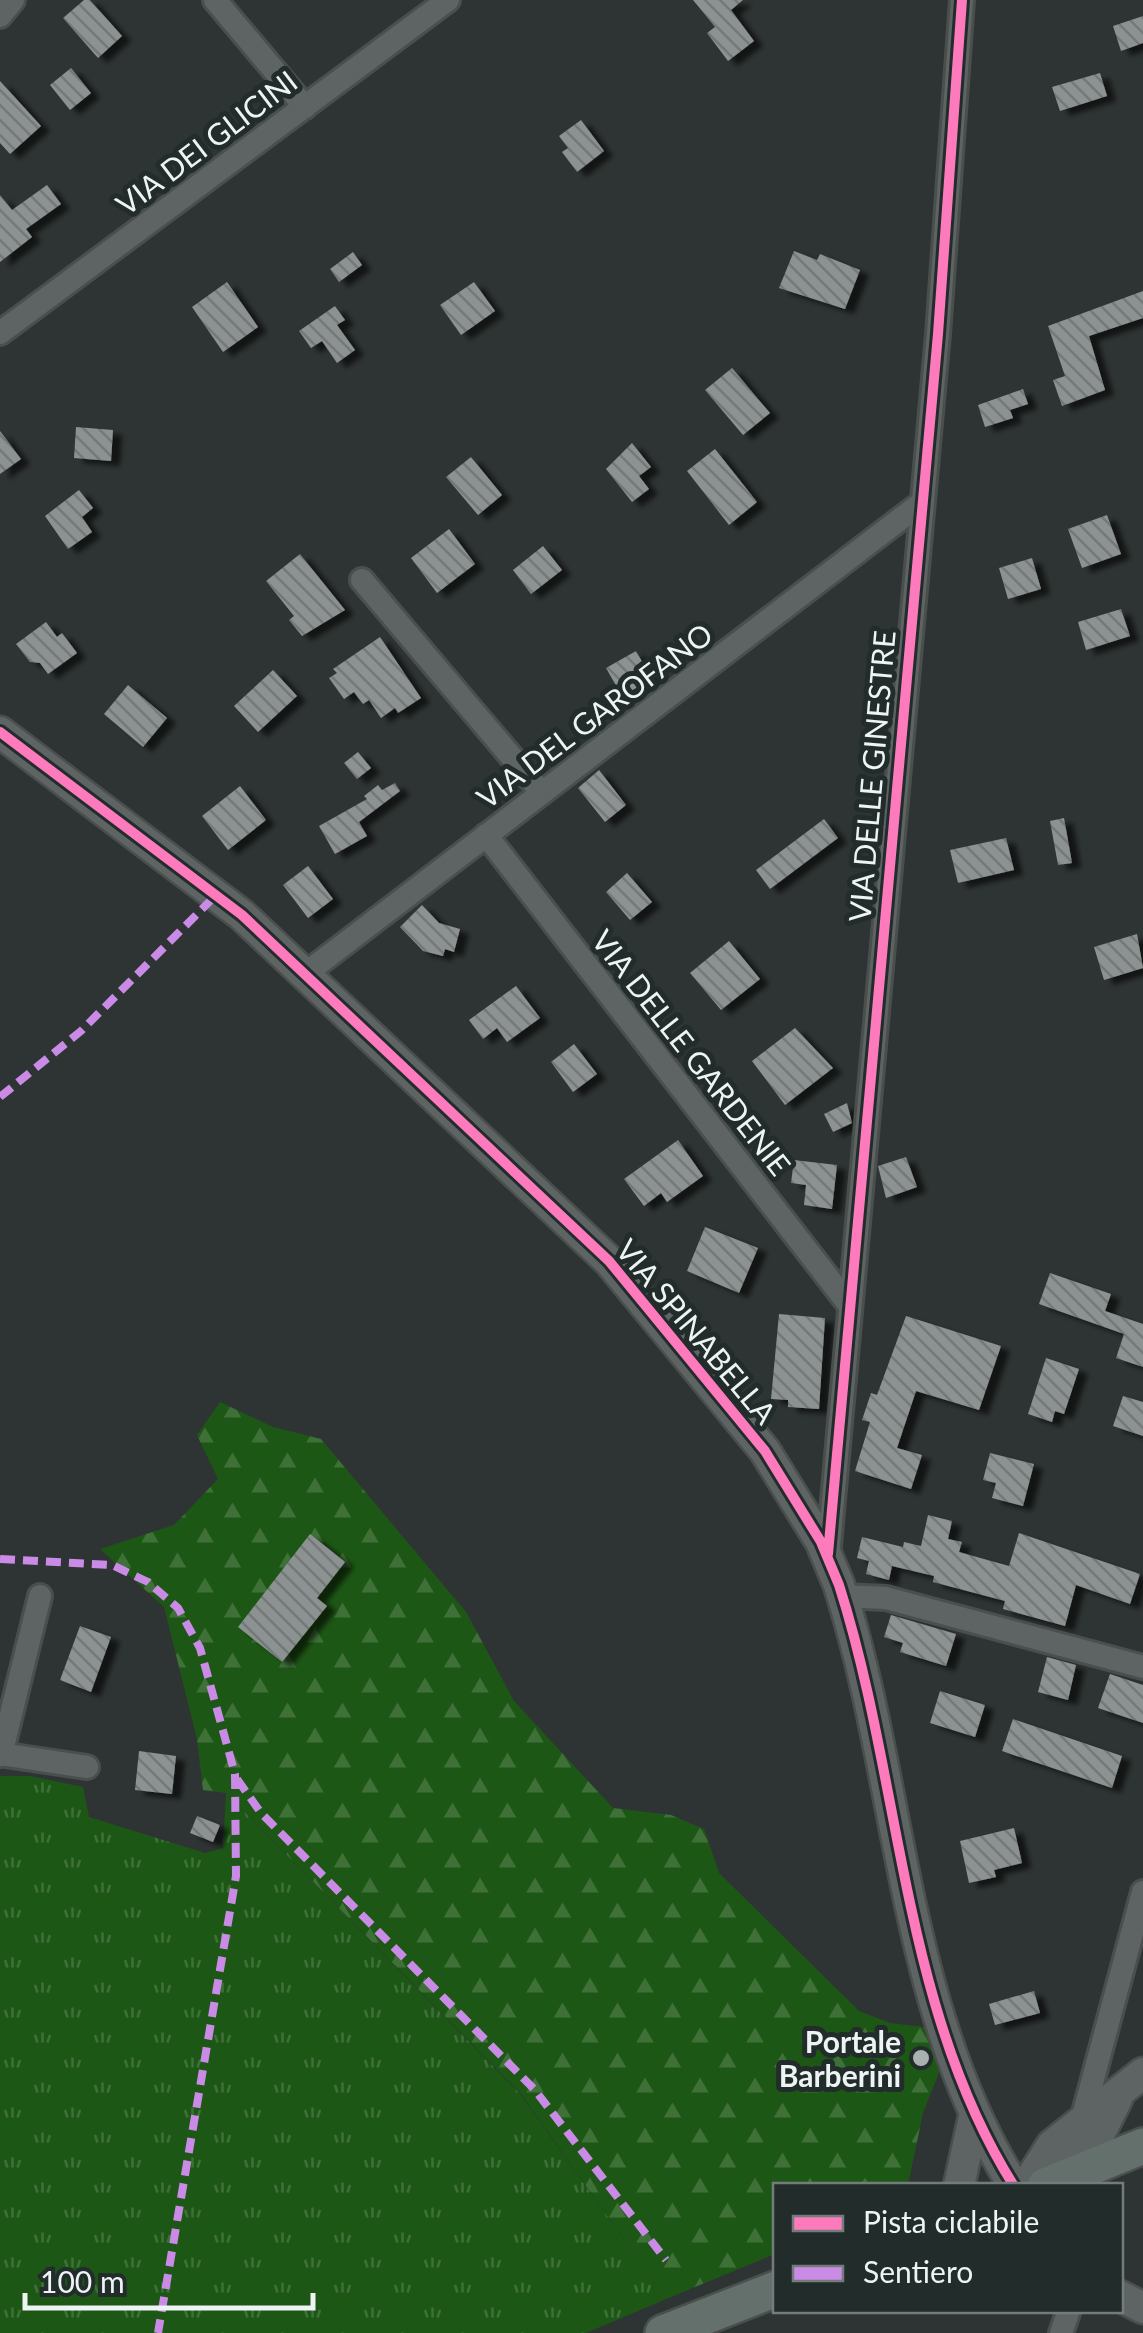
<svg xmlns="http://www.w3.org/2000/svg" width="1143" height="2333" viewBox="0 0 1143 2333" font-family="Lato,sans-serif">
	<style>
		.grass { fill: url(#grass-tufts) }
		.forest { fill: url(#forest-firs) }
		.building { fill: url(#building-back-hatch); filter: url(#shadow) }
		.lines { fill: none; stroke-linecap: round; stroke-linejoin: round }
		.street-casing { stroke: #4a4f4e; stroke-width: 28 }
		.secondary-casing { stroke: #4a4f4e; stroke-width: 35 }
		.primary-casing { stroke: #4a4f4e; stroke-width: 40 }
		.street { stroke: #5e6463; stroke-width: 22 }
		.secondary { stroke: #5e6463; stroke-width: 30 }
		.primary { stroke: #63706b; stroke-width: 35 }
		.quiet { stroke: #ca8be6; stroke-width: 8; stroke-dasharray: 15 8; stroke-linecap: butt }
		.cycleway-casing { stroke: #212c2b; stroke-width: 16 }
		.cycleway { stroke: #fd7abc; stroke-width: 10 }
		.poi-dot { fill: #aab1b0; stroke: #212c2b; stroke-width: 4 }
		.labels { text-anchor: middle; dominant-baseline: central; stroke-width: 10; stroke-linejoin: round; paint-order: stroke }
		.street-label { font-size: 30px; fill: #edf4f3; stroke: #212c2b }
		.poi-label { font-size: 30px; font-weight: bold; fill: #edf4f3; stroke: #212c2b; text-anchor: end }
	</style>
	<defs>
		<pattern id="grass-tufts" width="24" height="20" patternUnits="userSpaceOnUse" patternTransform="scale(2.5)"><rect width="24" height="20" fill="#1d5715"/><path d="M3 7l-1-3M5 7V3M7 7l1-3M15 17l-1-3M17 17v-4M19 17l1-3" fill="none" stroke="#3e7038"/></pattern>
		<pattern id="forest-firs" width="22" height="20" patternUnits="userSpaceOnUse" patternTransform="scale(2.5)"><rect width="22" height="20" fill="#1d5715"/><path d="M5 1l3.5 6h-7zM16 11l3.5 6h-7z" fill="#3e7038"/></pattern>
		<pattern id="building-back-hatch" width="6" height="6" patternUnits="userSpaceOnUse" patternTransform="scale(2.5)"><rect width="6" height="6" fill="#8c9191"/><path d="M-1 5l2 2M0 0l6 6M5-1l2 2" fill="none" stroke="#747878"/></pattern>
		<filter id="shadow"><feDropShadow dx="9" dy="5" stdDeviation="2.5" flood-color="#0009"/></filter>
	</defs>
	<rect width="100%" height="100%" fill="#2e3433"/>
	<path class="grass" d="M0 1776H30L83 1787 89 1817 205 1853 223 1848 226 1793 521 2095 666 2299 586 2333H0Z"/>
	<path class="forest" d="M220 1402 273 1427 321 1439 466 1612 514 1701 613 1808 671 1815 704 1829 719 1873 859 2011 890 2023 932 2028 944 2060 923 2113 908 2185 776 2186 775 2254 666 2299 521 2094 226 1793 203 1790 197 1739 164 1607 100 1549 174 1525 218 1479 197 1435Z"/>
	<path class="building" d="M84 0H90L122 36 98 58 63 18Z
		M693 0H743L731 10 754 41 728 61 707 33 715 27Z
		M1143 16V43L1121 51 1113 26Z
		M71 68 91 93 70 110 50 85Z
		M1100 73 1107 96 1060 111 1052 87Z
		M0 81 41 126 10 154 0 143Z
		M581 120 604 151 577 172 562 152 568 148 559 136Z
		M47 185 61 204 26 229 32 237 0 262V195L12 210Z
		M794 251 817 260 820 254 860 270 845 309 779 288Z
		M353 252 362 265 339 282 330 269Z
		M227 282 258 327 223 352 192 307Z
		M474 282 495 311 461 335 440 305Z
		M1143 291V318L1089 336 1105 390 1062 406 1053 380 1065 376 1048 326Z
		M335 306 345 320 337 325 355 350 337 363 322 341 311 348 299 331Z
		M732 368 770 413 743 435 705 390Z
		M1023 389 1028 404 1010 410 1013 418 985 427 978 405Z
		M76 427 113 430 111 461 74 458Z
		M0 431 21 459 0 474Z
		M632 443 651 467 639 476 649 489 632 502 606 469Z
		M715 449 757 502 729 525 687 471Z
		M471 457 502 495 478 515 446 477Z
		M79 490 93 508 82 517 92 532 68 549 45 516Z
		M1107 515 1121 554 1082 568 1068 529Z
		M449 529 475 564 437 593 411 558Z
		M543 546 562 570 531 594 513 570Z
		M300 554 345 610 302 636 289 620 294 616 266 581Z
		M1032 558 1041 589 1008 599 999 568Z
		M1121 609 1130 636 1086 650 1078 622Z
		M46 622 57 637 62 633 77 653 48 674 40 663 30 662 16 644Z
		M380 637 421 698 398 713 395 708 381 718 369 700 363 704 354 692 344 699 329 678 337 673 333 669Z
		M636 651 652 679 622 696 606 668Z
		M273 670 297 696 258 732 234 706Z
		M128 685 167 718 143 747 104 714Z
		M358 752 371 768 357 779 344 763Z
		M599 770 626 805 605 822 578 788Z
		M395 783 400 791 359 822 367 836 335 854 319 826 367 799 364 796 378 785 382 790Z
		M240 786 266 820 228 850 202 816Z
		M1064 818 1072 863 1058 865 1050 821Z
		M824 819 838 838 770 889 756 870Z
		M1006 838 1014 870 958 883 950 850Z
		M308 866 333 899 308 918 283 885Z
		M627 873 652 902 630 920 606 892Z
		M422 905 439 923 460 929 454 952 445 949 443 956 423 951 400 927Z
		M1137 934 1143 968 1104 980 1094 947Z
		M729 941 760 979 721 1010 690 973Z
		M516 986 540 1018 507 1042 497 1028 483 1039 469 1020Z
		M795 1028 833 1068 785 1105 752 1061Z
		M574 1044 597 1074 573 1092 551 1062Z
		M847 1103 852 1123 833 1132 824 1114Z
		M678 1140 703 1176 667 1202 661 1193 644 1206 624 1179Z
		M906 1157 917 1187 886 1198 878 1166Z
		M794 1160 837 1165 832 1209 804 1205 806 1185 791 1183Z
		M705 1227 758 1248 739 1293 687 1271Z
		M1050 1273 1111 1294 1105 1311 1143 1324V1367L1116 1358 1124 1334 1039 1304Z
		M779 1314 825 1318 819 1409 788 1407V1400L771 1399Z
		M906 1316 1001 1346 979 1410 916 1391 897 1448 922 1455 911 1489 855 1471 870 1422 862 1420 871 1393 877 1395Z
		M1046 1358 1079 1369 1064 1414 1055 1411 1052 1422 1028 1414Z
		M1123 1396 1143 1402V1436L1113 1426Z
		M990 1453 1034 1464 1023 1506 992 1498 996 1483 983 1480Z
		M928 1515 952 1521 948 1539 962 1542 959 1552 1009 1566 1019 1533 1140 1574 1130 1604 1076 1585 1065 1626 1003 1609 1005 1601 933 1582 934 1576 892 1566 889 1580 866 1574 869 1561 857 1558 862 1537 903 1547 904 1542 921 1546Z
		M310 1534 345 1562 317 1598 327 1606 282 1662 238 1627Z
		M891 1615 956 1634 946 1666 900 1652 903 1643 884 1637Z
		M80 1626 111 1637 91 1692 60 1680Z
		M1047 1657 1076 1665 1068 1700 1038 1692Z
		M1110 1674 1143 1685V1723L1098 1708Z
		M940 1691 985 1705 975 1737 930 1723Z
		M1013 1719 1122 1756 1112 1788 1002 1751Z
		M139 1751 176 1756 172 1794 135 1790Z
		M197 1816 220 1825 213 1842 190 1833Z
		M1014 1828 1022 1863 994 1870 996 1877 969 1883 960 1841Z
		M1034 1991 1040 2013 995 2025 989 2004Z"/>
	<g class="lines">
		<defs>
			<path id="street" d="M215 0 305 107
				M0 16 13 0
				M0 333 448 0
				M362 580 542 793
				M486 835 850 1306
				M305 974 920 504
				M828 1556 938 334 962 0
				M842 1596 886 1598 1143 1667
				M0 1754 87 1767
				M1 1755 40 1596
				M1082 2120 1143 1892
				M1061 2333 1069 2310"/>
			<path id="secondary" d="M0 732 242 915 609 1261 765 1451 821 1542 839 1585C902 1782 901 2007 1014 2186
				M1059 2178 1101 2131 1117 2099
				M959 2186 974 2117
				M1026 2186 1052 2145 1143 2073
				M1120 2296 1143 2308"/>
			<path id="primary" d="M1045 2186 1143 2146
				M663 2333 776 2289"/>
		</defs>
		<use href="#street" class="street-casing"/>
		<use href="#secondary" class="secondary-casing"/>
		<use href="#primary" class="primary-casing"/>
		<use href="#street" class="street"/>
		<use href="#secondary" class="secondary"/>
		<use href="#primary" class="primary"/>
		<path class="quiet" d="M0 1097 81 1031 217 894
			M0 1559 112 1565 148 1582 178 1608 200 1648 235 1774 236 1876 158 2333
			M237 1779 261 1813 534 2089 666 2260"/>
		<defs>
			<path id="cycleway" d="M0 732 242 915 609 1261 765 1451 821 1542 839 1585C902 1782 901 2007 1014 2186
				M828 1554 938 334 962 0"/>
		</defs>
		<use href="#cycleway" class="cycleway-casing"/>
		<use href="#cycleway" class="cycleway"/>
	</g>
	<circle class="poi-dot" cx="921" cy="2058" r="10"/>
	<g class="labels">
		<g class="street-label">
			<text transform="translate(206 142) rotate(-37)">VIA DEI GLICINI</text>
			<text transform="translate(594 715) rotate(-37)">VIA DEL GAROFANO</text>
			<text transform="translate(871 776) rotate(-85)">VIA DELLE GINESTRE</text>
			<text transform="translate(692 1052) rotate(52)">VIA DELLE GARDENIE</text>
			<text transform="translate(697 1331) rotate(50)">VIA SPINABELLA</text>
		</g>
		<g class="poi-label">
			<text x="901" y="2041">Portale<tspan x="901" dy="34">Barberini</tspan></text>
		</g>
	</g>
	<rect x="773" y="2183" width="350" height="130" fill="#212c2b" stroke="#737c7b" stroke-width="2.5"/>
	<rect x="793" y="2216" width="50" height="15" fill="#fd7abc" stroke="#737c7b" stroke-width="2.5"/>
	<text x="863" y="2233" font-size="30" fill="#edf4f3">Pista ciclabile</text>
	<rect x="793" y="2266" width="50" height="15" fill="#ca8be6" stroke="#737c7b" stroke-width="2.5"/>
	<text x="863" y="2283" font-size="30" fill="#edf4f3">Sentiero</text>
	<path d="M25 2293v15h288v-15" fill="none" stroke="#edf4f3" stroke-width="5"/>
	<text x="40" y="2293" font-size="30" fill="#edf4f3" stroke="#212c2b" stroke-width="8" paint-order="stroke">100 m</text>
</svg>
